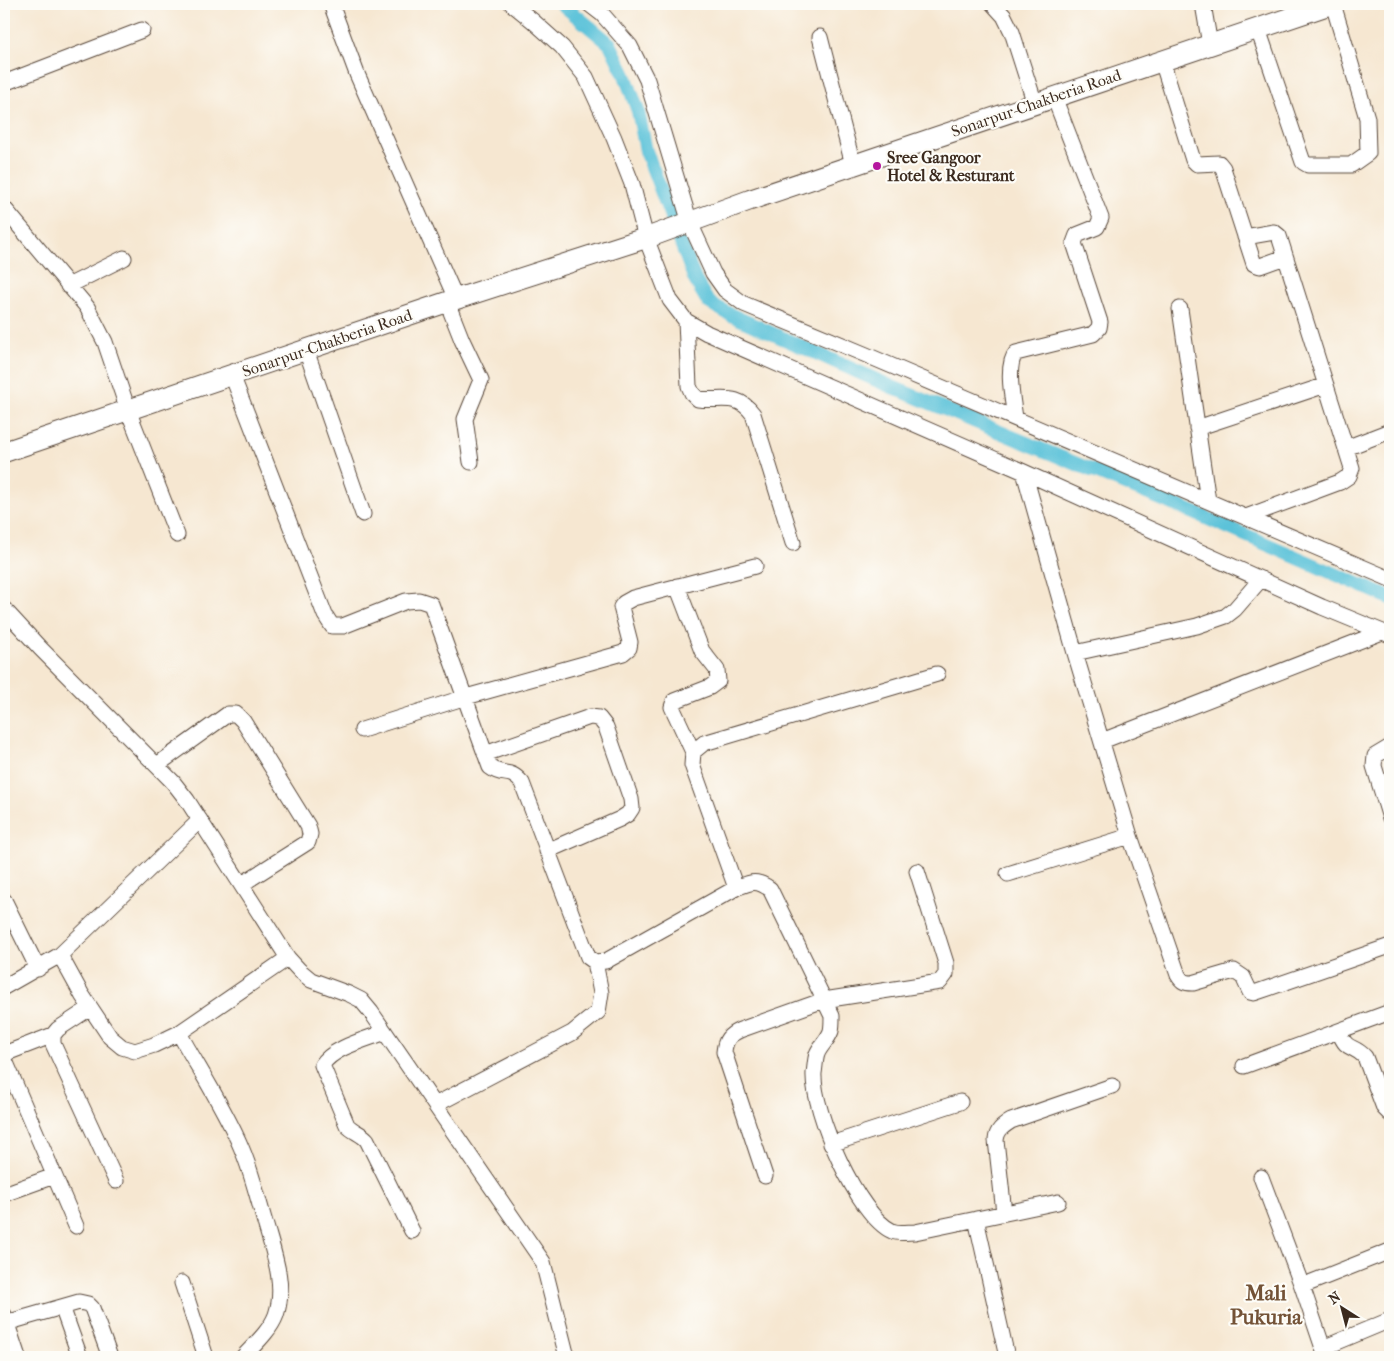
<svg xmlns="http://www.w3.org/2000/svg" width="1394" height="1361" viewBox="0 0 1394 1361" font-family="'IM FELL French Canon',serif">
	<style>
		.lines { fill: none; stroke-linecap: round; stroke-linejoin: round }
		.canal { stroke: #5cc2d9; stroke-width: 14 }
		.minor-casing { stroke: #574639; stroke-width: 17 }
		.major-casing { stroke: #574639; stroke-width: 22 }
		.minor { stroke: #fff; stroke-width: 15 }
		.major { stroke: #fff; stroke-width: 20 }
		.poi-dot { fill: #b5179e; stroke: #fdfcf7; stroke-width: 2 }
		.labels { text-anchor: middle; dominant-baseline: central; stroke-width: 4.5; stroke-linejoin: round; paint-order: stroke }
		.street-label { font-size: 16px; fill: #3b2a1e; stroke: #fdfcf7 }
		.poi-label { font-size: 16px; font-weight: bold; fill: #3b2a1e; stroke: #fdfcf7; text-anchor: start }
		.district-label { font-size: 21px; font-weight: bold; fill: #735236; stroke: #fdfcf7 }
	</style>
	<rect width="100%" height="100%" fill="#fdfcf7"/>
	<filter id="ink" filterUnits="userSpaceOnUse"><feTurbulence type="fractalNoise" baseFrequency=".02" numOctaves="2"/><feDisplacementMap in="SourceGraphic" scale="10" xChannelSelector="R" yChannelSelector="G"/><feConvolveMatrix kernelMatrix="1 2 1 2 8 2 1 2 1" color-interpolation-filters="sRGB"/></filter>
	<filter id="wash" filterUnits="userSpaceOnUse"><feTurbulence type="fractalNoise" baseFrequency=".0096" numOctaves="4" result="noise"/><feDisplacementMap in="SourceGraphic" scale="20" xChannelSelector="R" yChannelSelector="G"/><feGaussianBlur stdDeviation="1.12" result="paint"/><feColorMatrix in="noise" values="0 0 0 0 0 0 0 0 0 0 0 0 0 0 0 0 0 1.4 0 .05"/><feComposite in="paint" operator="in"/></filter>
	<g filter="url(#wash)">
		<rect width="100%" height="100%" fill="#f6e7d1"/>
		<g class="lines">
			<path class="canal" d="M562 4 610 44 625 75 638 111 646 151 695 280 708 302 731 315 892 387 1197 514 1390 598"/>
		</g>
	</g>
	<g filter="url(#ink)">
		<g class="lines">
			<defs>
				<path id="minor" d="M331 4 357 74 456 299
					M512 4 533 21 562 47 586 77 614 138 632 184 646 238 670 300 686 321 707 333 1024 472 1322 607 1390 635
					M589 4 602 14 630 46 647 80 690 223 713 273 725 290 744 304 864 354 1390 579
					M993 4 1004 16 1012 32 1035 104
					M1203 4 1210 45
					M1258 29 1303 162 1308 165H1351L1368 153 1367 118 1333 4
					M820 37 853 165
					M1162 61 1193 160 1197 164 1219 163 1223 168 1254 264 1260 266 1285 257
					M4 83 142 30
					M4 208 87 307 105 342 128 410 177 535
					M1245 237 1274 232 1279 236 1352 468 1349 476 1340 482 1246 517
					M68 286 124 258
					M447 302 462 340 481 380 465 419 471 462
					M1180 309 1208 501
					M686 321 689 386 692 393 698 399C721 402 737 392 753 414L793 543
					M306 350 363 514
					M232 375 325 615 332 626H343L406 601 419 600 431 604 490 767C504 778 509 767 522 783L588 957 595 962 606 961 736 888C751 882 756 879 770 889L832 1016C832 1021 832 1027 831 1031 828 1040 820 1046 817 1054 815 1060 815 1068 814 1073 812 1111 858 1216 892 1231 898 1234 908 1232 915 1232L1058 1202
					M1015 418C1013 402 1005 365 1016 353L1093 334 1099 328 1100 322 1074 243 1077 235 1097 227 1101 218 1054 97
					M1197 428 1326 385
					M1346 448 1390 431
					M1024 472 1075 653 1130 836 1178 975C1182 982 1185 983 1193 983L1234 971 1243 977 1250 992 1254 993 1390 946
					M677 586 702 651 717 670 718 681 710 687 674 701 672 707 693 752
					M4 609 40 648 173 782 187 800 288 958 299 970 311 980 349 994 361 1000 371 1012 543 1262 567 1357
					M1075 653 1197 626 1226 616 1235 609 1261 579
					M362 730 466 697 623 653 629 648 630 642 621 607 624 603 633 598 755 566
					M1102 741 1382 632
					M1390 747 1375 756 1374 766 1390 818
					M485 754 590 717 599 718 606 727 631 799 632 808 628 814 620 819 547 851
					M157 765 228 714H236L243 721 308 826 310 834 308 842 242 884
					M1008 874 1130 836
					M736 888 692 765 693 752 704 743 937 674
					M4 900 38 969
					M60 955 82 995 110 1037 122 1047 135 1051 154 1045 179 1033 288 958
					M4 987 60 955 200 820
					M90 1008 58 1029 53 1035V1044L116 1181
					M1339 1031C1347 1053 1352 1043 1365 1057L1384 1108 1390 1114
					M385 1032C365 1040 334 1047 322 1065L347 1125C353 1132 361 1133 367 1140L412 1231
					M179 1033C200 1071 224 1107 241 1147 252 1172 258 1200 266 1226 274 1254 286 1286 276 1315 270 1331 254 1345 243 1357
					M4 1054 53 1035
					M4 1058 76 1226
					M1244 1066 1390 1012
					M435 1105 572 1033 598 1012 601 993 595 962
					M831 1144 960 1102
					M765 1176 724 1052C725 1040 729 1035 740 1030L824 1000 940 982 946 974V963L917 871
					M1261 1177 1302 1286 1326 1357
					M4 1194 54 1176
					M1004 1213 996 1140C997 1130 1002 1127 1011 1121L1112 1086
					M976 1219 1007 1357
					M182 1283 206 1357
					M1302 1286 1390 1251
					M62 1307 80 1357
					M4 1315 18 1357
					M6 1323 79 1302 88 1304 92 1308 110 1357
					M1323 1348 1390 1320"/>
				<path id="major" d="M4 452 447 302 652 236 750 200 1331 4"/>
			</defs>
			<use href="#minor" class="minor-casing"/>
			<use href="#major" class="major-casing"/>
			<use href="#minor" class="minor"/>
			<use href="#major" class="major"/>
		</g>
	</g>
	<circle class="poi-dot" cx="877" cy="166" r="5"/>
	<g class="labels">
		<g class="street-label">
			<text transform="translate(1036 103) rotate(-19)">Sonarpur-Chakberia Road</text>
			<text transform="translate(327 343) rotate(-19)">Sonarpur-Chakberia Road</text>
		</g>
		<g class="poi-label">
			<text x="887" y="157">Sree Gangoor<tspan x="887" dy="18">Hotel &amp; Resturant</tspan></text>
		</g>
		<g class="district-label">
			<text x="1266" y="1293">Mali<tspan x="1266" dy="24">Pukuria</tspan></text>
		</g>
	</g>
	<rect width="1394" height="1361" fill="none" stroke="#fdfcf7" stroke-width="20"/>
	<g transform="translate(1342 1308) rotate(324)" stroke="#fdfcf7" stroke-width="4" paint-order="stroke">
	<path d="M0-4L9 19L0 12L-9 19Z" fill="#3b2a1e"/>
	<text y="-8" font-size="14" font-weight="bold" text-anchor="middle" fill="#3b2a1e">N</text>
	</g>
</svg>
